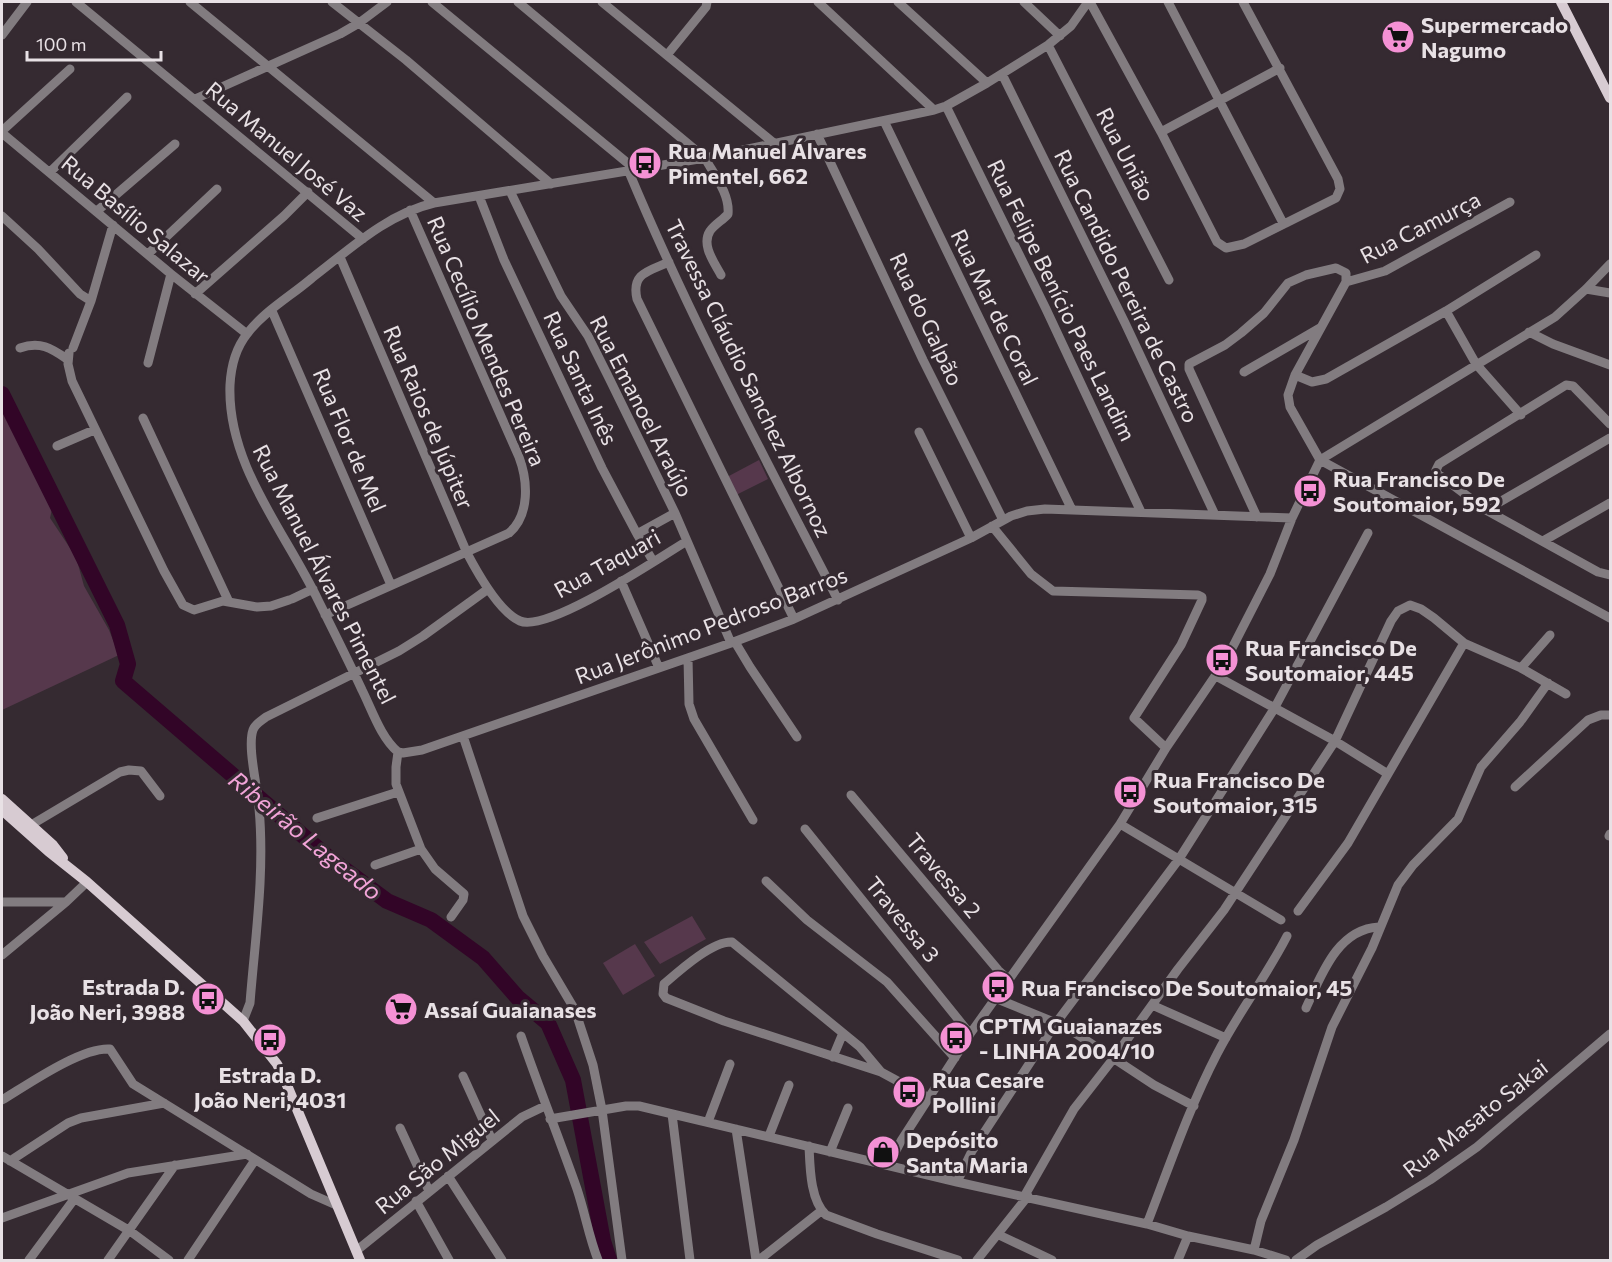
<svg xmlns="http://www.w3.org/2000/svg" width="1612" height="1262" viewBox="0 0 1612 1262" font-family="Commissioner,sans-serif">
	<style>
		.green { fill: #56384c }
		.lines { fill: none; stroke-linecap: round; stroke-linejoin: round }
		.river { stroke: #320527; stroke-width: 16 }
		.minor { stroke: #827c80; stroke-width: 9 }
		.major { stroke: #d7cbd2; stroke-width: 10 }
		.labels { text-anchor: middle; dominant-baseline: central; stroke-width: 6; stroke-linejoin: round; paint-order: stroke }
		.poi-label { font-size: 22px; font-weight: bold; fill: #e8e1e5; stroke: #352a31; text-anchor: start }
		.street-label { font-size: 22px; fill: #e8e1e5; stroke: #352a31 }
		.water-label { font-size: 24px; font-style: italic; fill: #f2a4d8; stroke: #352a31 }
	</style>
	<rect width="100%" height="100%" fill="#352a31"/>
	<path class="green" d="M2 404 32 466 45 479 48 493 54 500 50 518 76 557 84 586 109 630 119 655 2 710Z
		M759 460 768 479 736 495 727 477Z
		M692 916 706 939 660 964 644 942Z
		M635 944 655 976 623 995 603 963Z"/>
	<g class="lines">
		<path class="river" d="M2 394 117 625 128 664 123 681 329 858 387 901 431 920 483 958 518 998 548 1023 573 1080 603 1241 609 1260"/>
		<path class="minor" d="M76 2 363 239
			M190 2 434 203
			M332 2 406 60 551 184
			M432 2 636 170
			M518 2 705 158C714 175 730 194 728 214 723 220 715 224 710 231 701 245 714 262 721 275
			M602 2 775 144
			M818 2 934 110
			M898 2 987 83
			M1024 2 1060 36
			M1090 2 1161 132 1217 242 1226 248 1244 244 1336 198 1340 189 1338 179 1243 2
			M1168 2 1283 223
			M2 35 27 2
			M1048 45 1169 280
			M667 55 706 7 707 2
			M1002 74 1125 323 1215 515
			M195 99 340 34 359 23 387 2
			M946 106 1046 309 1141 512
			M884 121 1072 510
			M2 131 70 69
			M1161 132 1280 68
			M2 133 171 274 247 334
			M817 134 923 360 1003 520
			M50 172 127 97
			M629 172C690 318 765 458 838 600
			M510 191 561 296 588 336 610 380 675 513 731 643
			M479 196 504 260 602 468 637 534 675 513
			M97 211 175 144
			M2 216 38 249 80 294 91 301
			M148 254 217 189
			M340 257 467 553C477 572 499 612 520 621 548 633 659 558 687 541
			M669 262C649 271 631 273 637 299L794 619
			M1346 282 1385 271 1510 202
			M1586 289 1610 293
			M195 294 284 216 308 192
			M272 311 391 585
			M1446 311 1536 255
			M1529 332 1553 344 1610 365
			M20 348C40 341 51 348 67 359
			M73 348 91 301 113 225
			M69 353 68 364 72 381 164 571 183 605 194 610 223 601 257 607 271 606 289 600
			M148 363 171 274
			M1244 372 1320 328
			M1295 375 1312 382 1326 379 1446 311 1476 364 1521 415
			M143 418 228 600
			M1610 424 1573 386 1566 385 1439 464 1436 470 1438 474 1486 510 1598 572 1610 575
			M919 432 971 538
			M57 446 94 430
			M1486 510 1610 438
			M1257 517 1189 369V364L1225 345 1241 333 1264 313 1288 283 1306 275 1336 268 1346 273V282L1295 375 1288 395 1290 407 1320 460 1610 618
			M992 526 1031 574 1053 591 1198 595 1202 597V600L1181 645 1134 718 1166 748
			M637 534 653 561
			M1543 541 1610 503
			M621 581 659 668
			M292 599 313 589
			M325 615 509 533C530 515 528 481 519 457L410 210
			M735 642 750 667 797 737
			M688 658 689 704 694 719 753 820
			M1521 668 1550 635
			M1216 676 1335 741 1388 774
			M463 736 523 916 543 956 575 1010 593 1065 602 1110 622 1260
			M398 752C381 738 372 710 362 690 348 660 333 630 318 600 285 531 227 465 230 385 231 367 235 349 247 334 263 312 291 296 312 278 350 249 387 214 434 203L705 158 934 110 946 106 987 83 1048 45 1071 26 1088 2
			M398 752 403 753 422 750 731 643 794 619 971 538 1011 516 1027 511 1045 509 1292 518
			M398 752 396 767V784L421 849 435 869 464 894 463 900 451 917
			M1515 787 1588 720 1601 715H1610
			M851 795 998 970 1008 979
			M317 818 398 792
			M1120 824 1281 920
			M26 828 120 772 129 770 141 771 160 796
			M805 829 970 1034
			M1609 836 1610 834
			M375 865 421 849
			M766 881 807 920 887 982 955 1058
			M2 902H66
			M1298 911 1348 843 1464 643
			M2 955 66 902 87 882
			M995 998 1066 1027 1154 1085 1194 1106
			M1152 1005 1226 1038
			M1306 1008C1321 976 1337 929 1379 927
			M243 1021 250 1003C255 939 265 873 259 808 258 789 247 747 253 730 255 724 261 721 266 717L399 651 423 636 488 589
			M521 1036C539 1088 559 1138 577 1189 585 1213 589 1237 598 1260
			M833 1057 843 1033
			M881 1072 860 1047 732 942C712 941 679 971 664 984L663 994 666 998 724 1021 881 1072 929 1098
			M463 1076 492 1140
			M2 1100C27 1085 81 1047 110 1049L133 1084 311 1194 336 1205
			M672 1114 690 1260
			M550 1119 626 1106H639L957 1182 1147 1224 1188 1236 1254 1250 1286 1260
			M708 1122 730 1064
			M400 1128 429 1191
			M736 1129 756 1260
			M769 1136 789 1085
			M809 1146C810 1167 810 1200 826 1215L877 1234 958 1260
			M830 1152 848 1108
			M2 1156 130 1231 169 1260
			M10 1161 68 1123 81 1118 164 1103
			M889 1164 901 1141 970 1034 1120 824 1166 748 1226 660 1270 574 1292 518 1320 460 1555 317 1586 289 1610 264
			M448 1176 502 1260
			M957 1182 972 1151 1056 1023 1179 859 1274 709 1368 533
			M1025 1195 1074 1109 1113 1059 1178 969 1224 910 1335 741 1391 621 1398 611 1410 605 1421 609 1434 618 1464 643 1521 668 1566 694
			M416 1201 449 1260
			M2 1218 128 1173 247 1154
			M1147 1224C1169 1167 1189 1108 1217 1054 1238 1013 1266 977 1287 936
			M999 1235 1052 1260
			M1254 1250 1261 1221 1294 1140 1332 1027 1372 948 1398 885 1413 865 1458 819 1481 767 1520 722 1548 683
			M356 1251 522 1117 545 1106
			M29 1260 75 1198
			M108 1260 175 1165
			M188 1260 255 1160
			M759 1260 821 1211
			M977 1260 1028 1196
			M1178 1260 1188 1236
			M1296 1260 1317 1245 1386 1207 1430 1180 1477 1147 1610 1034"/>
		<path class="major" d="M1561 2 1610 98
			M2 799 53 845 63 858
			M2 810 48 851 87 882 243 1021 277 1064 284 1078 360 1260"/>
	</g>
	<defs>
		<symbol id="supermarket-disc" viewBox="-11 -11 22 22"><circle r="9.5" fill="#f491d4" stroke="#352a31"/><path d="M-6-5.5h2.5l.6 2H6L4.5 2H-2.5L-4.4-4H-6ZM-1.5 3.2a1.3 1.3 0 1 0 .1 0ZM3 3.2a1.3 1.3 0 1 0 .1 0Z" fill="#111"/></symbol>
		<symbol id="bus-disc" viewBox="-11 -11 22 22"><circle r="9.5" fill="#f491d4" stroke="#352a31"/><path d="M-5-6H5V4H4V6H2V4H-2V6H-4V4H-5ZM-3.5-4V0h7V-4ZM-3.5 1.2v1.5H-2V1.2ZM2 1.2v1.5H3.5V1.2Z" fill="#111"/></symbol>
		<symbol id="shop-disc" viewBox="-11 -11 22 22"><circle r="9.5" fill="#f491d4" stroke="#352a31"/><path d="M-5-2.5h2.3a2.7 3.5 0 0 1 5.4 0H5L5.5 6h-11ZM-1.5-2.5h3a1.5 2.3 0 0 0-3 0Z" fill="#111"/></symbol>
	</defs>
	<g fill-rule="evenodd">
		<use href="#supermarket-disc" x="1379" y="18" width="38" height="38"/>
		<use href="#bus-disc" x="626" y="144" width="38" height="38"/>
		<use href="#bus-disc" x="1291" y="472" width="38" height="38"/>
		<use href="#bus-disc" x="1203" y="641" width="38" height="38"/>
		<use href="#bus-disc" x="1111" y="773" width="38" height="38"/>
		<use href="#bus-disc" x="979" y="968" width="38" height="38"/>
		<use href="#bus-disc" x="189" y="980" width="38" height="38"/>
		<use href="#supermarket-disc" x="382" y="990" width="38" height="38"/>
		<use href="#bus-disc" x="937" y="1019" width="38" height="38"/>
		<use href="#bus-disc" x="251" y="1021" width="38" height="38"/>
		<use href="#bus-disc" x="890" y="1073" width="38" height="38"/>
		<use href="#shop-disc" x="864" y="1133" width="38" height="38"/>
	</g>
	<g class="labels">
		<g class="poi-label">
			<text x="1421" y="24">Supermercado<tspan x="1421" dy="25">Nagumo</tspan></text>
			<text x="668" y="150">Rua Manuel Álvares<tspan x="668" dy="25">Pimentel, 662</tspan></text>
			<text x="1333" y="478">Rua Francisco De<tspan x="1333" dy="25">Soutomaior, 592</tspan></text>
			<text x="1245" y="647">Rua Francisco De<tspan x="1245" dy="25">Soutomaior, 445</tspan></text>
			<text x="1153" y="779">Rua Francisco De<tspan x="1153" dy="25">Soutomaior, 315</tspan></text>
			<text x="185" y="986" text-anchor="end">Estrada D.<tspan x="185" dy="25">João Neri, 3988</tspan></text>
			<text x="1021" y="987">Rua Francisco De Soutomaior, 45</text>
			<text x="424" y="1009">Assaí Guaianases</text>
			<text x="979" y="1025">CPTM Guaianazes<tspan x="979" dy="25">- LINHA 2004/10</tspan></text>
			<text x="270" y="1074" text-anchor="middle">Estrada D.<tspan x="270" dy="25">João Neri, 4031</tspan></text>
			<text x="932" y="1079">Rua Cesare<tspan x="932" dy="25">Pollini</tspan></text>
			<text x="906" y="1139">Depósito<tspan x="906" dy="25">Santa Maria</tspan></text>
		</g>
		<g class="street-label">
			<text transform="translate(287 151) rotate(40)">Rua Manuel José Vaz</text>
			<text transform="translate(1126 154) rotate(63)">Rua União</text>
			<text transform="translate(136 219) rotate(40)">Rua Basílio Salazar</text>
			<text transform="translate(1420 227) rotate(-27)">Rua Camurça</text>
			<text transform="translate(1127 286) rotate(64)">Rua Candido Pereira de Castro</text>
			<text transform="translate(1062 300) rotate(64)">Rua Felipe Benício Paes Landim</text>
			<text transform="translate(995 307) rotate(64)">Rua Mar de Coral</text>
			<text transform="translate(927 319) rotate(65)">Rua do Galpão</text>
			<text transform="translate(487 341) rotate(67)">Rua Cecílio Mendes Pereira</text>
			<text transform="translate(581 378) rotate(65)">Rua Santa Inês</text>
			<text transform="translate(749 378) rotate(64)">Travessa Cláudio Sanchez Albornoz</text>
			<text transform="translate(642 406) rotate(63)">Rua Emanoel Araújo</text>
			<text transform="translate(429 417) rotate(67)">Rua Raios de Júpiter</text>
			<text transform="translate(350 440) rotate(67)">Rua Flor de Mel</text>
			<text transform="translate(607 563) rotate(-29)">Rua Taquari</text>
			<text transform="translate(325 574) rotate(63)">Rua Manuel Álvares Pimentel</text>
			<text transform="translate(711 625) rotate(-21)">Rua Jerônimo Pedroso Barros</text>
			<text transform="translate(944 875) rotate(50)">Travessa 2</text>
			<text transform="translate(903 919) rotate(51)">Travessa 3</text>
			<text transform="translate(1475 1118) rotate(-38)">Rua Masato Sakai</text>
			<text transform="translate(437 1161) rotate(-39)">Rua São Miguel</text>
		</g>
		<g class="water-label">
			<text transform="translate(306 835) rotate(39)">Ribeirão Lageado</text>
		</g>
	</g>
	<rect width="1612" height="1262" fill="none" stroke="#e8e1e5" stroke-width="6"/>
	<path d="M27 51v9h134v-9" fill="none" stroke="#e8e1e5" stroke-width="3"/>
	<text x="36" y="51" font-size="18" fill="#e8e1e5" stroke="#352a31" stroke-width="4.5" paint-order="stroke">100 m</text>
</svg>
